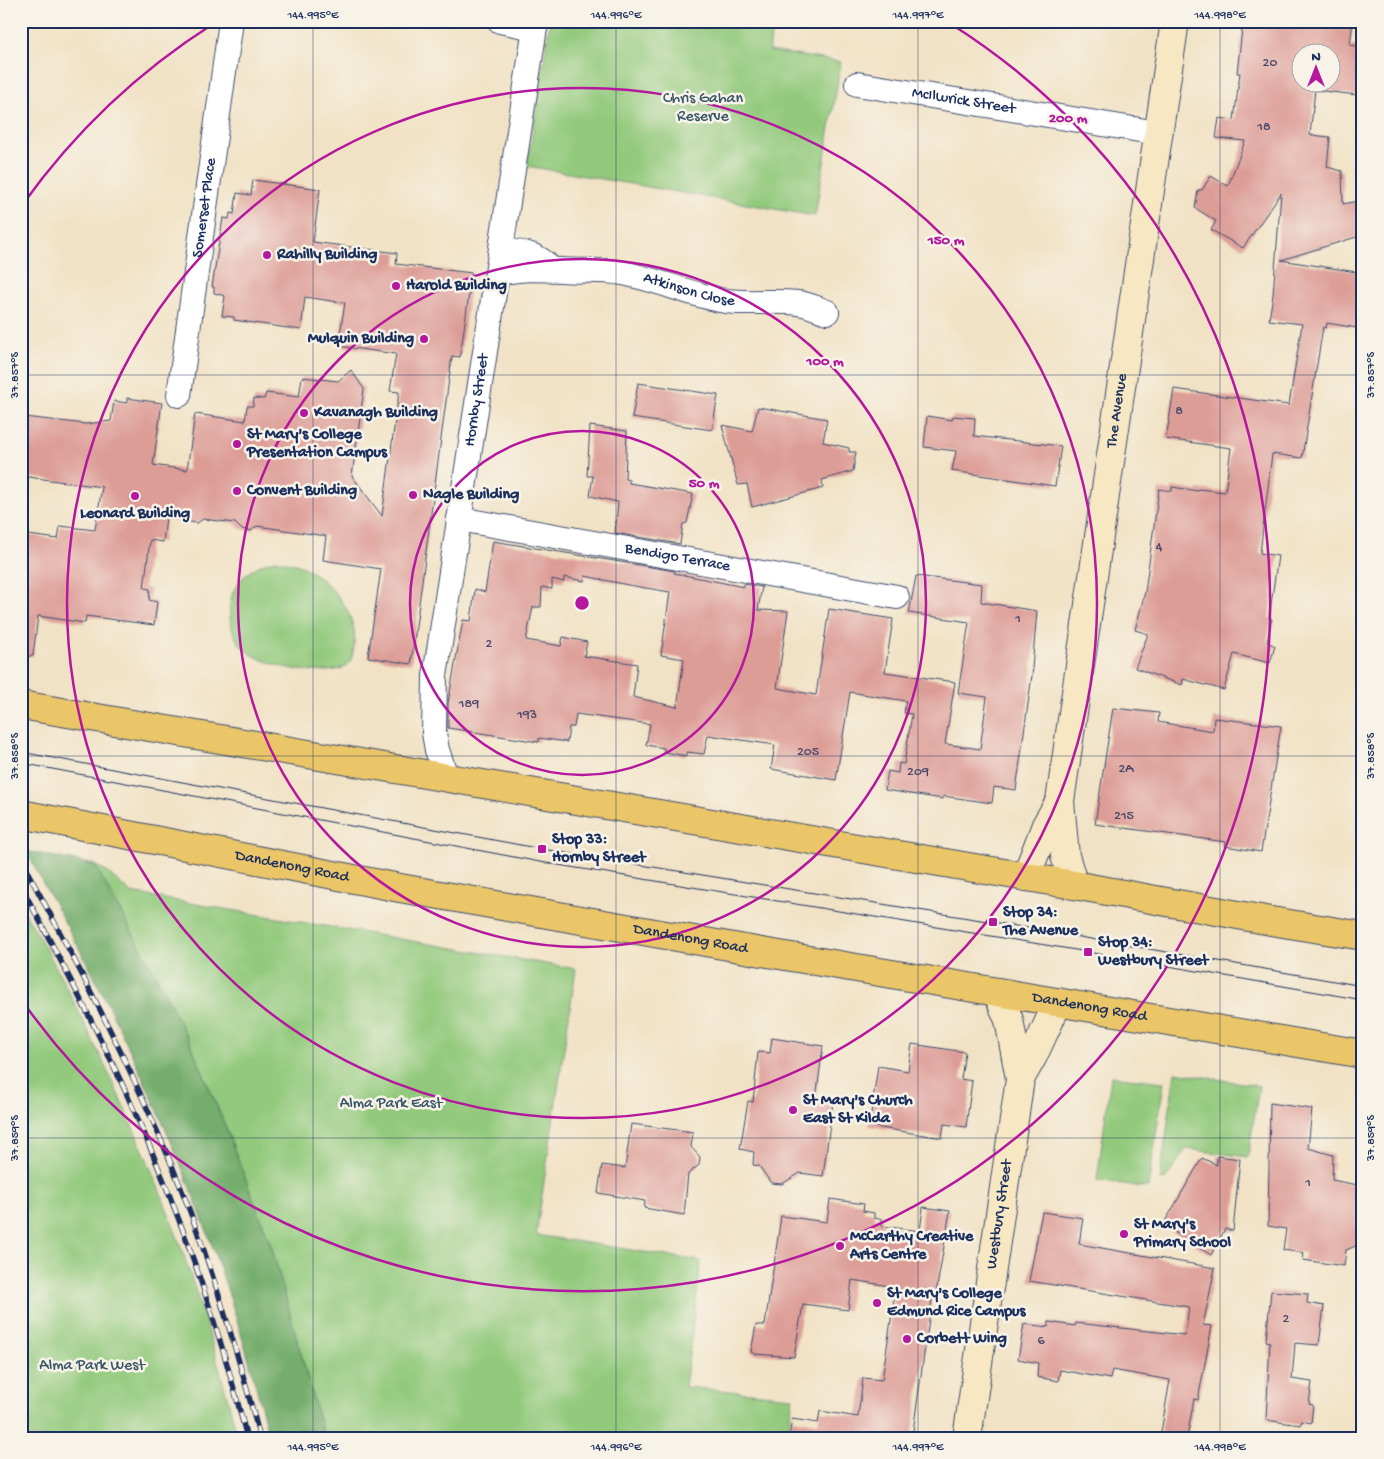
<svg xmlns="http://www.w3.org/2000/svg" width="1384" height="1459" viewBox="0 0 1384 1459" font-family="'Gochi Hand',sans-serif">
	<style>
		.green { fill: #92c97c; stroke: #567c6d }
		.forest { fill: #75ad6c; stroke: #486e65 }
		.building { fill: #dd9d97; fill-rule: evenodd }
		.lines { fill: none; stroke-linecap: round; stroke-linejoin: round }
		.street-casing { stroke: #3b4a6d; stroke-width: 26 }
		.secondary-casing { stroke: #3b4a6d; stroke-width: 30 }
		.highway-casing { stroke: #3b4a6d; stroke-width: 30 }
		.street { stroke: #fff; stroke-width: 24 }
		.secondary { stroke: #f7e8c3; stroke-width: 28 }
		.highway { stroke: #ebc669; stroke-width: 28 }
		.tram { stroke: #1b2f5e; stroke-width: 1 }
		.rail-casing { stroke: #1b2f5e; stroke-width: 5.5 }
		.rail { stroke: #f7f3e8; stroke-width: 4; stroke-dasharray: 11; stroke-linecap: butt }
		.ticks { fill: none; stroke: #1b2f5e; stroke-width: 1; stroke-opacity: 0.45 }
		.ring { fill: none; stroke: #b5179e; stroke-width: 2.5 }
		.poi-dot { fill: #b5179e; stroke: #f7f3e8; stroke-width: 2 }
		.labels { text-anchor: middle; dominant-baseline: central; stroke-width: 5; stroke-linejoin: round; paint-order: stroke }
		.number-label { font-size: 14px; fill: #4c4a6c }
		.park-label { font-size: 16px; fill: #395666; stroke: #f7f3e8 }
		.street-label { font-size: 16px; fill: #1b2f5e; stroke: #f7f3e8 }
		.poi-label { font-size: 16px; font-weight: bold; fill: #1b2f5e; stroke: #f7f3e8; text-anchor: start }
		.centre { fill: #b5179e; stroke: #f7f3e8; stroke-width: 2.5 }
		.ring-label { font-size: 15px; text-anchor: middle; font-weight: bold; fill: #b5179e; stroke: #f7f3e8; stroke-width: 5; stroke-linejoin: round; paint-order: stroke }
		.neatline { fill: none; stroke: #1b2f5e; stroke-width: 2 }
		.ticks-label { font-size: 12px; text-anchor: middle; fill: #1b2f5e }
	</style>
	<rect width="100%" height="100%" fill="#f7f3e8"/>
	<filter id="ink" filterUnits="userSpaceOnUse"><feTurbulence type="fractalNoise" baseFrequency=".02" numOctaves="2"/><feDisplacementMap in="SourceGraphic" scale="10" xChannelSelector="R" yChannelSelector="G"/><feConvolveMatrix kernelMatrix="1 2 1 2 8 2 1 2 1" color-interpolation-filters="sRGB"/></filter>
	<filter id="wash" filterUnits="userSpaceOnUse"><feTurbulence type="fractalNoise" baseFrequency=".0096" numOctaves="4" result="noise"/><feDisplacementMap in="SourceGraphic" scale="20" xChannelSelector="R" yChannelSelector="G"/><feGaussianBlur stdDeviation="1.12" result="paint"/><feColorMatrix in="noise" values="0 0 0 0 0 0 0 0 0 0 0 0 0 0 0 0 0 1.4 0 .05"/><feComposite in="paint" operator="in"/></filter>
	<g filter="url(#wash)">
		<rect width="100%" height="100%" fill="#f1e2c5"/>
		<path class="green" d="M550 21H773L769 51 841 62 815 216 527 166Z
			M274 560C285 562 297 563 307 569 334 585 362 619 353 652 352 660 348 667 340 669 314 676 264 667 243 648 237 642 233 632 231 624 224 591 243 569 274 560Z
			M95 865 106 871 131 893 576 969 536 1235 701 1261 685 1387 793 1397 787 1438H324L272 1248 224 1123 192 1047 155 974Z
			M21 906C34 929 48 951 60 975 88 1029 114 1084 138 1139 181 1235 212 1337 238 1438H21Z
			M1175 1072 1259 1086 1248 1157 1186 1149 1165 1180 1160 1179Z
			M1111 1076 1164 1082 1148 1188 1097 1180Z"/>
		<path class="forest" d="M26 851 95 865 155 974 192 1047 224 1123 272 1248 324 1438H269C250 1358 226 1279 196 1203 166 1125 130 1049 93 975 72 933 47 893 26 851Z"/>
		<g id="blocks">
			<path class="building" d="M1243 21H1353L1350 45 1363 47 1357 95 1315 90 1310 135 1330 137 1327 167 1342 171 1343 204 1363 200V235L1281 260 1363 273V329L1327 323 1326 328 1323 327 1302 458 1272 454 1260 553 1278 556 1269 618 1272 619 1267 642 1275 646 1270 663 1234 654 1224 690 1183 679 1182 685 1135 668 1148 634 1135 630 1145 592 1159 489 1172 491V487L1198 491V489L1225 492 1231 448 1166 439 1174 389 1289 405 1302 324 1269 320 1273 295 1281 193 1243 248 1211 230 1216 221 1195 208 1198 190H1202L1211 176 1228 186 1245 141 1216 138 1219 118 1234 120 1240 73H1237ZM1302 52H1332V82H1302Z
				M253 180 320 189 313 242 397 253 396 264 472 273 460 357 452 356 411 664 368 657 381 569 323 560 326 536 257 526 251 531 241 529 235 523 203 519 197 523 166 518 163 542 150 540 144 588 150 589 149 600 157 602 154 625 86 616 85 623 38 616 33 656H21V534L58 539 60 526 95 530 102 487 21 476V438L24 417 86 424 111 421 114 401 127 403V398L162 403 153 465 187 470 195 414 245 421 247 406H253L254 398 264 399 266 393 299 397 302 377 338 381 351 370 364 389 352 476 382 516 399 392 390 391 396 354 338 346 345 303 305 297 301 330 234 320V317L222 316 225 296 214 293V287H212L223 218 229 219 230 213 234 214 237 193 251 195Z
				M638 383 718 395 712 430 632 418Z
				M758 407 827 419 823 442 849 448V452H856L853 471 822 480 823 488 752 507 747 484 738 485 722 425 752 431Z
				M927 416 952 420 953 416 975 418 974 436 1061 446 1055 486 952 471 956 451 924 447Z
				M590 426 627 431 625 479 629 480V483L693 494 687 523 683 524 680 544 615 533 618 502 590 496 593 476H587Z
				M493 541 675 571 674 573 744 587V584L762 587 758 610 788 611 777 688 816 695 829 609 893 619 885 672 955 682 945 744 980 749 987 697 958 693 969 622 909 613 916 576 982 584 981 602 1037 611 1032 668H1033L1016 790 994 787 992 803 943 796V799L885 790 888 771 898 773 899 763 904 764 912 714 904 713 906 701 850 692 836 780 771 769 775 745 708 735 704 754 687 752V756L664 752V748L646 745 650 724 576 714 574 727H569L567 742 539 738V742L448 728V703L463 620 471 621 475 589 485 592ZM585 576 628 585 670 592 661 655 684 659 677 707 633 697 637 664 584 656 587 642 563 637 561 646 526 640 533 607H541L542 587 552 589V579L564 582V577L584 581Z
				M1113 708 1159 713 1158 722 1213 731 1214 718 1281 726 1261 852 1225 846 1226 842 1095 824Z
				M772 1038 823 1046 816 1099 833 1102 823 1176 800 1173 782 1184 771 1183 759 1166 753 1165 754 1152 740 1149 748 1101 753 1102 758 1052 770 1053Z
				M912 1044 965 1052 961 1079 972 1081 966 1127 944 1124 942 1138 869 1126 878 1066 908 1071Z
				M1270 1103 1312 1109 1308 1148 1333 1155 1332 1180 1363 1186V1243L1346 1250 1344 1266 1303 1260 1304 1253 1283 1250 1286 1229 1268 1226Z
				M631 1124 693 1132 691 1147 700 1157 699 1165 688 1174 684 1215 644 1208 645 1201 598 1193 602 1165 625 1168Z
				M1217 1156 1240 1159 1233 1231 1225 1229 1211 1255 1163 1225 1202 1158 1217 1165Z
				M830 1199 864 1204 863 1211 874 1213V1218L882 1219V1226L920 1231 923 1207 950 1211 935 1299H932L912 1438H789L792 1419 818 1423 820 1411 858 1417 863 1378 882 1380 896 1287 852 1280 848 1310 803 1304 794 1357 755 1354 751 1352 756 1325H765L781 1216 827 1222Z
				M1042 1212 1083 1218 1079 1244 1215 1268 1203 1325 1212 1326 1198 1400 1194 1399 1187 1438H1160L1170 1380 1112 1370 1110 1379 1060 1370 1058 1381 1037 1377 1038 1363 1018 1359 1024 1324 1048 1327 1049 1322 1075 1326 1076 1323 1185 1335 1189 1307 1029 1281Z
				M1271 1291 1308 1294 1307 1303 1324 1306 1319 1345 1295 1343 1292 1379 1312 1382 1309 1404 1313 1405 1311 1423 1302 1421 1300 1425 1266 1420 1270 1342 1266 1341Z"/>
		</g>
	</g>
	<g filter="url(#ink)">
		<use href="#blocks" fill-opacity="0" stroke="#3b4a6d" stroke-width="1"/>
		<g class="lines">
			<defs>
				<g id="street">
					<path d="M500 21 535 28"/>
					<path id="s1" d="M857 84 1158 133"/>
					<path d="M501 250C520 252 537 253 550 268"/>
					<path id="s2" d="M497 274C518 268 540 269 561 270 582 272 602 269 622 273 657 279 690 295 726 301 750 304 774 300 798 303 808 304 818 309 827 312"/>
					<path id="s3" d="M179 395 231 21"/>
					<path id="s4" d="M459 519 897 597"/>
					<path id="s5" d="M447 779 437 750 434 733 435 676 536 21"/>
				</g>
				<g id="secondary">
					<path d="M1026 877 1046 825 1060 801"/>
					<path id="s6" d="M1074 885 1065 856 1060 801 1175 21"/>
					<path d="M1020 1079 1033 1056 1058 1002"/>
					<path id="s7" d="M967 1438 1020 1079 1009 1020 997 992"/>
				</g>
				<g id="highway">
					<path d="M21 705 1074 885 1271 921 1363 936"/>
					<path id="s8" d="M21 814 400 888 762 952 1363 1054"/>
				</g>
			</defs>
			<use href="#street" class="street-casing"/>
			<use href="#secondary" class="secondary-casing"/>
			<use href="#highway" class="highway-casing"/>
			<use href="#street" class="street"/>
			<use href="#secondary" class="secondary"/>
			<use href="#highway" class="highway"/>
			<path class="tram" d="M21 752 542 849 993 922 1363 986
				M21 763 540 862 1088 952 1363 1000"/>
			<defs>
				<path id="rail" d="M21 860C76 961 129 1062 173 1168 209 1256 236 1346 260 1438
					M21 886C57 953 92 1019 124 1088 176 1201 217 1318 247 1438"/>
			</defs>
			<use href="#rail" class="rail-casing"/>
			<use href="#rail" class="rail"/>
		</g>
	</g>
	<path class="ticks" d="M313 21V1438M616 21V1438M918 21V1438M1220 21V1438M21 375H1363M21 756H1363M21 1138H1363"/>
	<g class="ring">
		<circle cx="582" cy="603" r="172"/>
		<circle cx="582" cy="603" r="344"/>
		<circle cx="582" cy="603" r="515"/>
		<path d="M23 204A687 687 0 0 1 213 24M951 24A687 687 0 1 1 23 1002"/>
	</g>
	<g class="poi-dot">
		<circle cx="267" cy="255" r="5"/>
		<circle cx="396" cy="286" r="5"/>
		<circle cx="424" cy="339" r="5"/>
		<circle cx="304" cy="413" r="5"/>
		<circle cx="237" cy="444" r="5"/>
		<circle cx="237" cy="491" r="5"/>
		<circle cx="413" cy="495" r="5"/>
		<circle cx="135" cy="496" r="5"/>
		<rect x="537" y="844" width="10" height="10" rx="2.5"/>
		<rect x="988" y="917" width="10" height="10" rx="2.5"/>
		<rect x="1083" y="947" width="10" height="10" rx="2.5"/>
		<circle cx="793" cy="1110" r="5"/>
		<circle cx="1124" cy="1234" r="5"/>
		<circle cx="840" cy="1246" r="5"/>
		<circle cx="877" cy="1303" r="5"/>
		<circle cx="907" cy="1339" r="5"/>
	</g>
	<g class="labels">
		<g class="number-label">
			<text x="1270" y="63">20</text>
			<text x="1264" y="127">18</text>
			<text x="1179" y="411">8</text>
			<text x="1159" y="547">4</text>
			<text x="1018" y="619">1</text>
			<text x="489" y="644">2</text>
			<text x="469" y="704">189</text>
			<text x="527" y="715">193</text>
			<text x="808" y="752">205</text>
			<text x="1126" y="769">2A</text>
			<text x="918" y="772">209</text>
			<text x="1124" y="816">215</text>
			<text x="1308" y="1183">1</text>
			<text x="1286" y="1319">2</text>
			<text x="1041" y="1341">6</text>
		</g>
		<g class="park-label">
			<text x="703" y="99">Chris Gahan<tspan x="703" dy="18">Reserve</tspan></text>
			<text x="391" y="1104">Alma Park East</text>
			<text x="92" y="1366">Alma Park West</text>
		</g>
		<g class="street-label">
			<text stroke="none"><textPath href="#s1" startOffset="108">McIlwrick Street</textPath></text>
			<text stroke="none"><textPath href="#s3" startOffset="189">Somerset Place</textPath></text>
			<text stroke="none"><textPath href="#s2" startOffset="195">Atkinson Close</textPath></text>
			<text stroke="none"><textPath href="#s5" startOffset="384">Hornby Street</textPath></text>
			<text stroke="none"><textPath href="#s6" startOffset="480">The Avenue</textPath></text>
			<text stroke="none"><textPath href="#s4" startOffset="222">Bendigo Terrace</textPath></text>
			<text stroke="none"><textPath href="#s8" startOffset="276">Dandenong Road</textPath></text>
			<text stroke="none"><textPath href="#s8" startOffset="681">Dandenong Road</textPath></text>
			<text stroke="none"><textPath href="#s8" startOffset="1086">Dandenong Road</textPath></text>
			<text stroke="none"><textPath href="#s7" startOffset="226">Westbury Street</textPath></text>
		</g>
		<g class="poi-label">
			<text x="277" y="255">Rahilly Building</text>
			<text x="406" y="286">Harold Building</text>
			<text x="414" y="339" text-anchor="end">Mulquin Building</text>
			<text x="314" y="413">Kavanagh Building</text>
			<text x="247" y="435">St Mary's College<tspan x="247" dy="18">Presentation Campus</tspan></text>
			<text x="247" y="491">Convent Building</text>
			<text x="423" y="495">Nagle Building</text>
			<text x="135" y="514" text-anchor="middle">Leonard Building</text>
			<text x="552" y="840">Stop 33:<tspan x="552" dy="18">Hornby Street</tspan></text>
			<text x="1003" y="913">Stop 34:<tspan x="1003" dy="18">The Avenue</tspan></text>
			<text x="1098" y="943">Stop 34:<tspan x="1098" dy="18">Westbury Street</tspan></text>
			<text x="803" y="1101">St Mary's Church<tspan x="803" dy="18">East St Kilda</tspan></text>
			<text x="1134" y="1225">St Mary's<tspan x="1134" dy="18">Primary School</tspan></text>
			<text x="850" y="1237">McCarthy Creative<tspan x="850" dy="18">Arts Centre</tspan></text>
			<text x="887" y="1294">St Mary's College<tspan x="887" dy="18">Edmund Rice Campus</tspan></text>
			<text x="917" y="1339">Corbett Wing</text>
		</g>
	</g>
	<circle cx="582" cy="603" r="8" class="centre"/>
	<g class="ring-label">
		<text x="1068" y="122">200 m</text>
		<text x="946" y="244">150 m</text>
		<text x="825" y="365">100 m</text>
		<text x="704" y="487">50 m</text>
	</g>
	<rect width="1384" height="1459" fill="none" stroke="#f7f3e8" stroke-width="55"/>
	<g transform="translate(1316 68)"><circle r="24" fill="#f7f3e8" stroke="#9fa5b1"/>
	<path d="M0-4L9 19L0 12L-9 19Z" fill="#b5179e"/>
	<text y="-8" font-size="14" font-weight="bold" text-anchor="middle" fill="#1b2f5e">N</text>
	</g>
	<rect x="28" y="28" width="1328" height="1404" class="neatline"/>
	<g class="ticks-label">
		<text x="313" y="18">144.995°E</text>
		<text x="616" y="18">144.996°E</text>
		<text x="918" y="18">144.997°E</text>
		<text x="1220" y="18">144.998°E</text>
		<text transform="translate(14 375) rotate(-90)" y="4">37.857°S</text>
		<text transform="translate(1370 375) rotate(-90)" y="4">37.857°S</text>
		<text transform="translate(14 756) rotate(-90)" y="4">37.858°S</text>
		<text transform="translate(1370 756) rotate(-90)" y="4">37.858°S</text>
		<text transform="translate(14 1138) rotate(-90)" y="4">37.859°S</text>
		<text transform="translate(1370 1138) rotate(-90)" y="4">37.859°S</text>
		<text x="313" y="1450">144.995°E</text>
		<text x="616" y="1450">144.996°E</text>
		<text x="918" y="1450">144.997°E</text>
		<text x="1220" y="1450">144.998°E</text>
	</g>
</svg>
